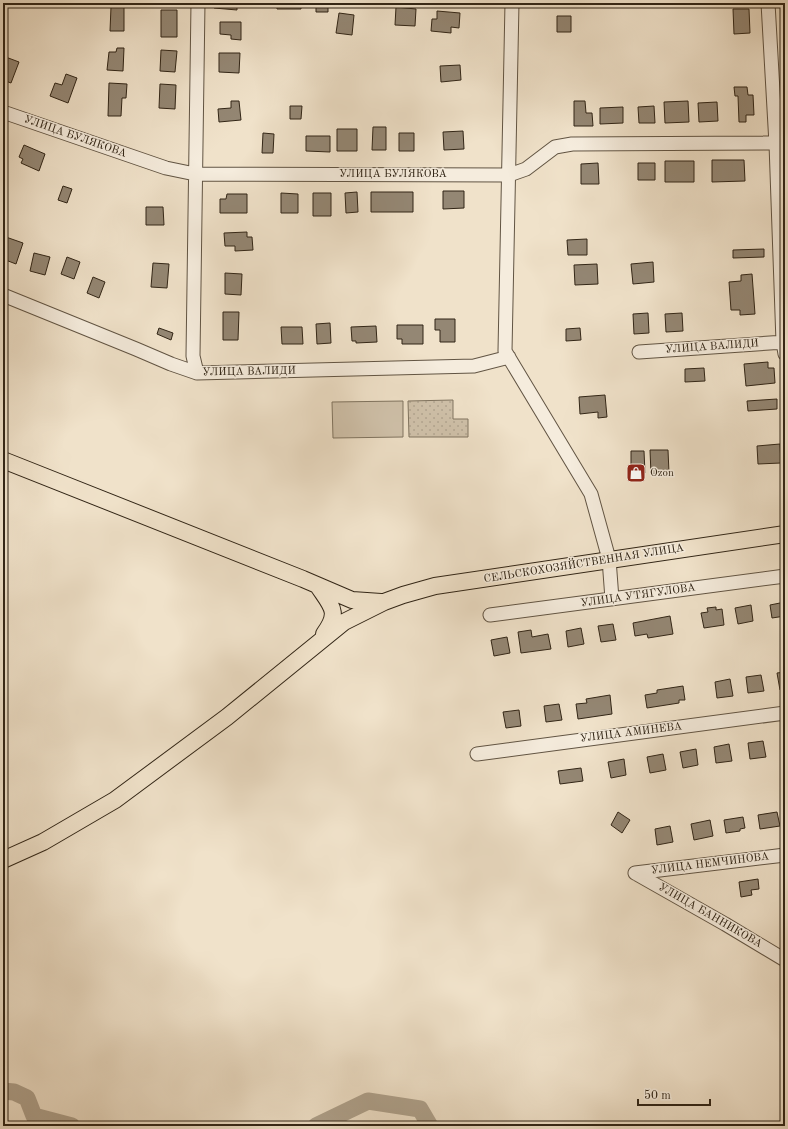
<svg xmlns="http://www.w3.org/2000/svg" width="788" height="1129" viewBox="0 0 788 1129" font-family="'Old Standard TT',serif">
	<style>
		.park { fill: url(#park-dots); stroke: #807460 }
		.pitch { fill: #d0c2ab; stroke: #807460 }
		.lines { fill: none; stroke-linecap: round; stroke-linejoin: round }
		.river { stroke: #afa28d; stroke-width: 17 }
		.building { fill: #948774; stroke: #312516 }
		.minor-casing { stroke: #615443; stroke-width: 15 }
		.major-casing { stroke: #312516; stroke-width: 18 }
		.minor { stroke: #f5ecdd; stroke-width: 13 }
		.major { stroke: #f0e2ca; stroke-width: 16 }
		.labels { text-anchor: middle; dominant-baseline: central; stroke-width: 3; stroke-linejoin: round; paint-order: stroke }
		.street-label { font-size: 11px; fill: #312516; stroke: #f5ecdd }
		.poi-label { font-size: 11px; fill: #312516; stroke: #f5ecdd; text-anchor: start }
	</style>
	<defs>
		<pattern id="park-dots" width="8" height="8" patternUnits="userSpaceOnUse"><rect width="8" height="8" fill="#d0c2ab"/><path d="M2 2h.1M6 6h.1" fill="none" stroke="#b3a792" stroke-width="1.8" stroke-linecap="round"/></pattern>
	</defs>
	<rect width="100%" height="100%" fill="#f0e2ca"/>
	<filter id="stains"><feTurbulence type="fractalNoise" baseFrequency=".005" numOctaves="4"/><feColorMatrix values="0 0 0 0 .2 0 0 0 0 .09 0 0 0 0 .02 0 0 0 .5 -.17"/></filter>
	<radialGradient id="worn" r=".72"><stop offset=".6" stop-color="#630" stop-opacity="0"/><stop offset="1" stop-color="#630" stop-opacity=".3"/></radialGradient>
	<path class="park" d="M453 400V419H468V437H409L408 401Z"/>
	<path class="pitch" d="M403 401V437L333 438 332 402Z"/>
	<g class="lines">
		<path class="river" d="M3 1091 14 1092 27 1098 34 1116 72 1126
			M316 1126 368 1101 420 1109 430 1126"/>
	</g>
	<path class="building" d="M215 3H237V10L214 8Z
		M277 3H301V9H277Z
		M316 3H328V12H316Z
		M111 7H124V31H110Z
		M396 7 416 9 415 26 395 25Z
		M733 9H749L750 33 734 34Z
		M161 10H177V37H161Z
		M437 11 460 13 459 28 451 27V33L431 31 432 19H437Z
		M339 13 354 15 352 35 336 33Z
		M557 16H571V32H557Z
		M220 22H241V40L231 39V35L220 34Z
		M117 48H124L123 71 107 70 109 52H116Z
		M161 50 177 51 175 72 160 71Z
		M219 53H240L239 73 219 72Z
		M3 56 19 62 11 83 3 80Z
		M460 65 461 80 441 82 440 66Z
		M66 74 77 78 68 103 50 96 55 83 62 85Z
		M109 83 127 84 126 98H122L121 116H108Z
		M160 84 176 85 175 109 159 108Z
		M734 87H747L748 95H753L754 115H746V122H739L738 96H735Z
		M231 101H239L241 120 219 122 218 109 231 108Z
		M574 101H585L586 113H592L593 126H574Z
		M688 101 689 122 665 123 664 102Z
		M717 102 718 121 699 122 698 103Z
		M290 106H302L301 119H290Z
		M654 106 655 123H639L638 107Z
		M623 107V123L600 124V108Z
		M373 127H386V150H372Z
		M337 129H357V151H337Z
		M463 131 464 149 444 150 443 132Z
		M263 133 274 134 273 153H262Z
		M399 133H414V151H399Z
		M306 136H330V152L306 151Z
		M24 145 45 154 39 171 21 163 23 159 19 157Z
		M712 160H744L745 181 712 182Z
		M665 161H694V182H665Z
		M598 163 599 184H581V164Z
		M638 163H655V180H638Z
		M63 186 72 189 67 203 58 200Z
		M443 191H464V208L443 209Z
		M357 192 358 212 346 213 345 193Z
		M371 192H413V212H371Z
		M281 193 298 194V213H281Z
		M313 193H331V216H313Z
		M227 194H247V213H220V199H226Z
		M146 207H163L164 225H146Z
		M247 232V237H252L253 250 235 251V246H225L224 233Z
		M3 236 23 243 16 264 3 259Z
		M587 239V255H568L567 240Z
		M764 249V257L733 258V250Z
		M34 253 50 257 45 275 30 271Z
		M67 257 80 262 74 279 61 274Z
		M653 262 654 282 633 284 631 264Z
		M153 263 169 264 167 288 151 287Z
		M597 264 598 284 575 285 574 265Z
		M225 273 242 274 241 295 225 294Z
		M752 274 755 314 740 315V310H731L729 282 741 281V275Z
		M93 277 105 282 99 298 87 293Z
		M223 312H239L238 340H223Z
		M648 313 649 333 634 334 633 314Z
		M682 313 683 331 666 332 665 314Z
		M435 319H455V342H440V330H435Z
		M330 323 331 343 317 344 316 324Z
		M397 325H423V344H402V339H397Z
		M376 326 377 342 356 343V341H352L351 327Z
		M281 327H302L303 344H282Z
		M159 328 173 333 171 340 157 334Z
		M580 328 581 340 566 341V329Z
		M768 362V368H774L775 383 746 386 744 364Z
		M704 368 705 381 685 382V369Z
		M605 395 607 417 598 418V412L580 414 579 397Z
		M777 399V409L748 411 747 401Z
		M780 444 781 463 758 464 757 446Z
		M650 450H668L669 473 651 474Z
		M631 451H644L645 473 631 474Z
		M785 602V616L772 618 770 605Z
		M751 605 753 621 738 624 735 608Z
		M716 607V610L722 609 724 625 704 628 701 613 708 612 707 608Z
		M670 616 673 634 648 638 647 634 635 636 633 623Z
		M613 624 616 640 601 642 598 626Z
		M581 628 584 644 568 647 566 631Z
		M531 630 532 637 548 634 551 649 521 653 518 632Z
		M507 637 510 653 494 656 491 640Z
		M785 672V689L780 690 777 673Z
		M761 675 764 691 748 693 746 677Z
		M730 679 733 696 717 698 715 682Z
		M683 686 685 700H679V703L647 708 645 695 657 693V690Z
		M610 695 612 714 578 719 576 704 587 703 586 699Z
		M559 704 562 720 546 722 544 706Z
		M519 710 521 726 506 728 503 712Z
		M763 741 766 757 750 759 748 743Z
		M729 744 732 761 716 763 714 747Z
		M696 749 698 765 683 768 680 752Z
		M663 754 666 770 650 773 647 757Z
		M624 759 626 775 611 778 608 762Z
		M581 768 583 781 560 784 558 771Z
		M618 812 630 820 622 833 611 825Z
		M777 812 780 826 760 829 758 815Z
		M743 817 745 828 740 829V831L726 833 724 820Z
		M710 820 713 836 694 840 691 824Z
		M670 826 673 842 657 845 655 829Z
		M758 879 759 889 751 890 752 895 741 897 739 882Z"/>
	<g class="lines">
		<defs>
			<path id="minor" d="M512 3 505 351 591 494 609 559 612 599
				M768 3 776 144 783 342 785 354
				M3 112 166 168 195 174 509 175 526 169 555 147 572 144 785 143
				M3 295 136 349 171 364 197 373 474 366 509 357
				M639 352 785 342
				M197 373 193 356 198 3
				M490 615 785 576
				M477 754 785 713
				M635 873 725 924 785 960
				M635 873 785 855"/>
			<path id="major" d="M3 460 303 579 352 600 381 602
				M318 586C332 607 340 612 324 634
				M3 860 43 842 115 800 227 717 344 622 384 602 403 595 435 586 785 534"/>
		</defs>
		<use href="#minor" class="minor-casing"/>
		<use href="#major" class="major-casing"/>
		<use href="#minor" class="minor"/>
		<use href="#major" class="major"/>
	</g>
	<defs>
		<symbol id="shop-square" viewBox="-11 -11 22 22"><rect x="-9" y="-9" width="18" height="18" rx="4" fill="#8f2418" stroke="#f5ecdd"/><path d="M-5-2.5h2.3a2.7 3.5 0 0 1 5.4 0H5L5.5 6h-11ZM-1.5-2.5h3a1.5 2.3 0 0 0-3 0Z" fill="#fff"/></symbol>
	</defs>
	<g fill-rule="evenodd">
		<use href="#shop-square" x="625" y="462" width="22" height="22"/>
	</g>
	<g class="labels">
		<g class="street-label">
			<text transform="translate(75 137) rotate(19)">УЛИЦА БУЛЯКОВА</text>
			<text x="393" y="174">УЛИЦА БУЛЯКОВА</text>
			<text transform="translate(712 347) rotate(-4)">УЛИЦА ВАЛИДИ</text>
			<text transform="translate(249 372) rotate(-1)">УЛИЦА ВАЛИДИ</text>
			<text transform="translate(584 564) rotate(-9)">СЕЛЬСКОХОЗЯЙСТВЕННАЯ УЛИЦА</text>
			<text transform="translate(638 596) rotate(-8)">УЛИЦА УТЯГУЛОВА</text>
			<text transform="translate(631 733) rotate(-7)">УЛИЦА АМИНЕВА</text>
			<text transform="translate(710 864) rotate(-7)">УЛИЦА НЕМЧИНОВА</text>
			<text transform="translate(710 916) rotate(30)">УЛИЦА БАННИКОВА</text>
		</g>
		<g class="poi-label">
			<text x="650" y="473">Ozon</text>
		</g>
	</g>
	<rect width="788" height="1129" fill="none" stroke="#f0e2ca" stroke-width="16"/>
	<rect x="4" y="4" width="780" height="1121" fill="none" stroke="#312516" stroke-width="2"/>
	<rect x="8" y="8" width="772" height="1113" fill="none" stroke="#312516"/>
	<path d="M638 1099v6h72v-6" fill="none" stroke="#312516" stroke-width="2"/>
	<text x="644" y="1099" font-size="12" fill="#312516" stroke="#f5ecdd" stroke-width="3" paint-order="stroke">50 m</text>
	<rect width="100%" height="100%" filter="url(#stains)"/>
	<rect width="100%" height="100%" fill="url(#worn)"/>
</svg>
